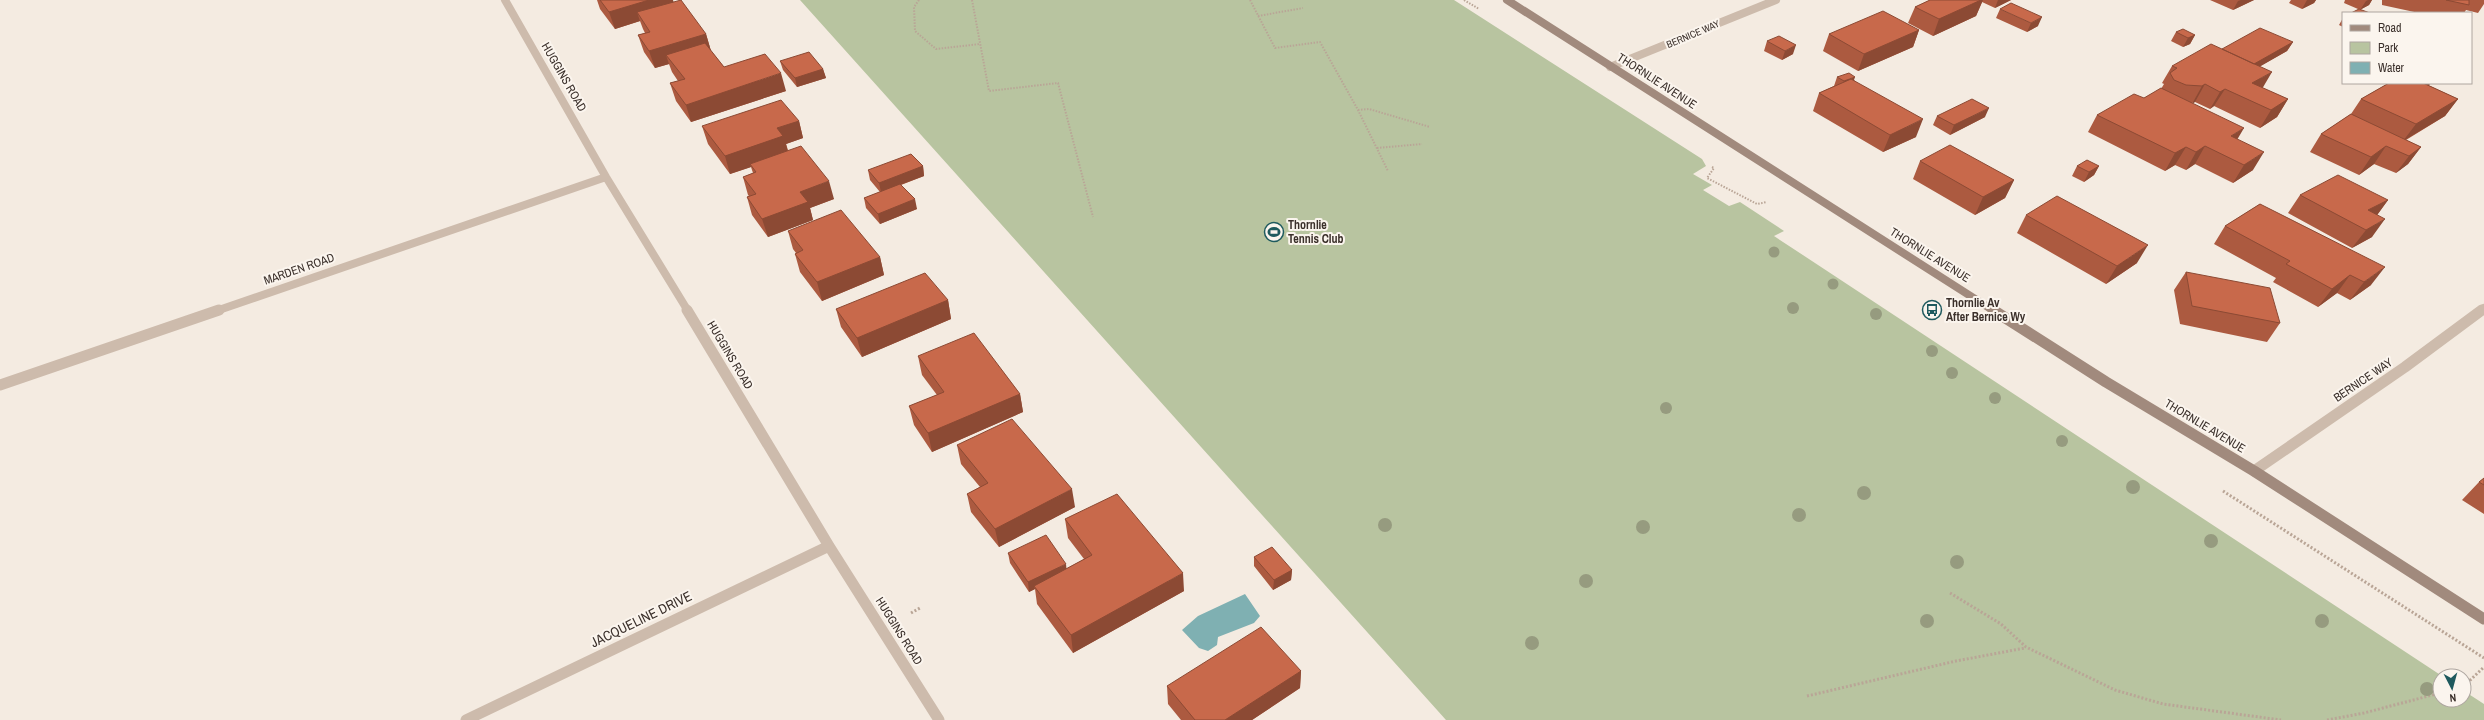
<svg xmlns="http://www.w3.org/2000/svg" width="2484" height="720" viewBox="0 0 2484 720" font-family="'Archivo Narrow',sans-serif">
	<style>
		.green { fill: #b8c4a0 }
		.water { fill: #7fb0b2 }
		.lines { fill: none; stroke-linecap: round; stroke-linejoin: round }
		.path-far1 { stroke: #b9a596; stroke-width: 2; stroke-dasharray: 1.5 1.5; stroke-linecap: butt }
		.path { stroke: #b9a596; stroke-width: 3; stroke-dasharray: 2 2; stroke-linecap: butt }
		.street-far1 { stroke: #cdbbac; stroke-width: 8 }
		.street { stroke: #cdbbac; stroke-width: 11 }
		.secondary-far1 { stroke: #a18a7d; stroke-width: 8 }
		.secondary { stroke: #a18a7d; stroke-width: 11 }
		.tree { fill: #969b7f }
		.wall { fill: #ac5a40 }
		.shaded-wall { fill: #8c4a34 }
		.building { fill: #c8694b; stroke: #8c4a34 }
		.labels { text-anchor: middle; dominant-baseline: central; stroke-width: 4; stroke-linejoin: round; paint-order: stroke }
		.far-street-label { font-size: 10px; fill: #3b302b; stroke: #fbf5ee }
		.street-label { font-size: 12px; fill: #3b302b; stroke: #fbf5ee }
		.poi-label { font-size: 12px; font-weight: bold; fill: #3b302b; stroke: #fbf5ee; text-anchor: start }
		.near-street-label { font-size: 14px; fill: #3b302b; stroke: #fbf5ee }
	</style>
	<rect width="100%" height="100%" fill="#f4ebe1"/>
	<path class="green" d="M800 0H1454L1702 159 1706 166 1693 174 1712 185 1703 190 1729 206 1740 202 1784 231 1774 236 2442 676 2440 700H2464V691L2484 704V720H1446Z"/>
	<path class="water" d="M1245 594 1260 616 1254 623 1218 637 1217 645 1208 651 1199 648 1182 630 1198 616Z"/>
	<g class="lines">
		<path class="path-far1" d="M919 0 914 7 915 31 936 49 980 44
			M972 0 989 91 1058 83 1093 217
			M1250 0 1275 48 1320 42 1358 110 1388 171
			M1464 0 1479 9
			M1258 16 1303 8
			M1358 110 1369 109 1430 127
			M1377 148 1422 144
			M1712 167 1714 168 1707 178 1757 204 1767 202"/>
		<path class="path" d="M2223 491 2484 658
			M1950 593 2001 624 2026 647 2115 690 2163 704 2281 720
			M911 613 920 608
			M2464 686 2484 667
			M1807 696 1956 661 2025 648
			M2327 720 2364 713 2440 693"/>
		<path class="street-far1" d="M505 0 606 177 688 311
			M1610 67 1776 0
			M216 311 606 177
			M2480 311 2484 308"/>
		<path class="street" d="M687 310 829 546 939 720
			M0 385 219 310
			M2254 471 2405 367 2482 310
			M466 720 829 546"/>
		<path class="secondary-far1" d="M1507 0 1994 311"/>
		<path class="secondary" d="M1993 310 2106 382 2254 471 2484 619"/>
	</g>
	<g class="tree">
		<circle cx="1774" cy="252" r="5.5"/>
		<circle cx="1833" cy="284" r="5.5"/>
		<circle cx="1793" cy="308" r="6"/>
		<circle cx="1876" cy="314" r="6"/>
		<circle cx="1932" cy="351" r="6"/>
		<circle cx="1952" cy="373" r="6"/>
		<circle cx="1995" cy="398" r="6"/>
		<circle cx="1666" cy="408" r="6"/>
		<circle cx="2062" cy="441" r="6"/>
		<circle cx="2133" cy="487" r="7"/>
		<circle cx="1864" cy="493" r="7"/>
		<circle cx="1799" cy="515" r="7"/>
		<circle cx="1385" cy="525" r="7"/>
		<circle cx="1643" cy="527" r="7"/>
		<circle cx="2211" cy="541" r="7"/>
		<circle cx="1957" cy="562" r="7"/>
		<circle cx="1586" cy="581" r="7"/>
		<circle cx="1927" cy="621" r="7"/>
		<circle cx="2322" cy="621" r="7"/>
		<circle cx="1532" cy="643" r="7"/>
		<circle cx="2427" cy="689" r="7"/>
	</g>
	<path class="wall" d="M597 0H673V2L706 34 711 51 724 67 786 91 691 122 676 101 670 83 678 81 672 72 669 64 655 68 644 52 638 35 645 33 643 29 640 21 615 29 600 9Z
		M1930 0H2011L1995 8 1982 2 1976 16 1933 36 1908 23 1915 7Z
		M2210 0H2254L2233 10Z
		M2291 0H2316L2314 3 2302 9 2289 3Z
		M2345 0H2372L2369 5 2361 9H2358L2344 3Z
		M2382 0H2484V4L2478 13 2466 10 2464 13H2419L2382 5Z
		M2000 9 2038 26 2027 32 1996 18Z
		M2343 18V27L2339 25Z
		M1919 30 1913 47 1858 71 1823 51 1829 34Z
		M2176 32 2195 35 2190 44 2183 47 2171 41Z
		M1767 41 1793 54 1782 60 1764 51Z
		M2293 42 2287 51 2260 66 2262 88 2288 99 2277 117 2260 128 2214 106 2210 109 2195 102 2192 103 2237 139 2253 170 2233 183 2195 164 2186 170 2175 165 2165 171 2088 132 2097 115 2144 98 2161 89 2164 84 2162 83 2172 66Z
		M780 61 823 69 826 78 797 87 783 70Z
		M1837 77 1854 80 1916 137 1883 152 1813 111 1819 93 1834 86Z
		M2389 83H2432L2428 85 2458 99 2445 116 2406 140 2421 147 2408 164 2396 173 2374 164 2359 175 2310 152 2321 134 2351 114 2361 99Z
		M1937 116 1985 117 1950 135 1933 125Z
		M799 121 803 138 786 144 788 150 834 199 810 208 813 220 768 237 752 215 747 197 749 196 748 195 743 177 753 173 751 167 730 174 708 144 702 126Z
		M1920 161 2014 180 2005 198 1975 215 1913 179Z
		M923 166 924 176 901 185 917 209 880 224 866 208 864 198 880 192 870 180 868 170Z
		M2077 166H2099L2094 175 2084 182 2072 176Z
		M2300 195 2388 200 2377 215 2372 237 2352 248 2288 213Z
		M2260 204 2371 285 2350 300 2337 293 2318 307 2273 282 2276 278 2214 244 2225 226Z
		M2026 215 2137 263 2106 284 2017 233Z
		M788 231 880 257 884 275 822 301 800 272 795 254 796 253 793 249Z
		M2186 272 2280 323 2267 342 2180 324 2174 290Z
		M948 300 951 319 862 357 841 327 836 309Z
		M918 356 1020 394 1023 412 932 452 914 425 909 406 937 395 922 375Z
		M957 445 1075 507 999 547 971 512 967 494 980 487 961 464Z
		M2484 478V514L2462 500 2479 482Z
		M1065 519 1184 591 1073 653 1037 604 1035 589 1029 592 1010 563 1008 553 1066 569 1084 559 1068 538Z
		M1254 557 1292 570 1291 580 1273 590 1254 566Z
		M1301 671 1300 688 1252 720H1181L1168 704 1167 686Z"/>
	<path class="shaded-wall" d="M649 0H673L676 10 637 12 640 21 615 29 609 12Z
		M1981 0H1983L1976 16 1933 36 1939 19Z
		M1998 0H2011L1995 8Z
		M2241 0H2254L2233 10 2238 1Z
		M2307 0H2316L2314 3 2302 9Z
		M2368 0H2372L2369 5 2360 10 2366 1Z
		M2042 17 2038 26 2027 32 2031 23Z
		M1919 30 1913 47 1858 71 1864 54Z
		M706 34 711 51 666 55 669 64 655 68 649 51Z
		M2195 35 2190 44 2183 47 2188 38Z
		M2293 42 2287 51 2247 74 2252 65Z
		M1796 45 1793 54 1782 60 1785 51Z
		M823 69 826 78 797 87 795 78Z
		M2272 72 2262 89 2252 83Z
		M781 73 786 91 691 122 686 105Z
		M1855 77 1852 86 1841 90 1844 81Z
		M2428 83H2432L2425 87Z
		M2205 84 2195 102 2192 104 2202 86Z
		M2225 89 2214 106 2210 109 2220 92Z
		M2288 99 2277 117 2260 128 2271 110Z
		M2458 99 2445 116 2403 141 2416 124Z
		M1989 108 1985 117 1950 135 1954 125Z
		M1923 119 1916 137 1883 152 1890 135Z
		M799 121 803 138 786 144 788 153 750 164 751 167 730 174 725 156 777 128Z
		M2244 128 2234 145 2231 136Z
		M2205 146 2195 164 2186 170 2196 152Z
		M2386 146 2374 164 2359 175 2371 157Z
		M2186 147 2175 165 2165 171 2175 153Z
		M2421 147 2408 164 2396 173 2409 156Z
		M2264 152 2253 170 2233 183 2244 165Z
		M923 166 924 176 881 192 879 183Z
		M2099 166 2094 175 2084 182 2089 172Z
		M2014 180 2005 198 1975 215 1983 197Z
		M829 181 834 199 810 208 813 220 768 237 762 219 800 192Z
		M915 199 917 209 880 224 878 214Z
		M2388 200 2375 218 2368 210Z
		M2385 219 2372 237 2352 248 2366 230Z
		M2148 245 2137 263 2106 284 2117 266Z
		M880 257 884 275 822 301 817 282Z
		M2385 267 2371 285 2350 300 2364 282Z
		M2350 275 2337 293 2318 307 2332 289Z
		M948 300 951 319 862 357 857 338Z
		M1020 394 1023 412 932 452 928 433Z
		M1072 489 1075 507 999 547 995 529Z
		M1066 564 1067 574 1034 586 1035 589 1029 592 1028 582Z
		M1292 570 1291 580 1273 590 1274 580Z
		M1183 573 1184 591 1073 653 1071 635Z
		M1301 671 1300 688 1252 720H1225Z"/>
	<path class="building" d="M600 0H649L609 12Z
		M681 0 706 34 649 51 638 35 650 32 637 12Z
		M1930 0H1981L1939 19 1915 7Z
		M2446 0H2469V5Z
		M2011 3 2042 17 2031 23 2000 9Z
		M2359 9 2370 13H2351Z
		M1883 11 1919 30 1864 54 1829 34Z
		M2260 28 2293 42 2254 64 2222 49Z
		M2183 29 2195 35 2188 38 2176 32Z
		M1779 36 1796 45 1785 51 1767 41Z
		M705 43 724 67 765 54 781 73 686 105 670 83 685 79 666 55Z
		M2211 44 2272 72 2252 83 2288 99 2271 110 2225 89 2220 92 2205 84 2202 86 2186 85 2174 80 2170 73 2177 68 2172 66Z
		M809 52 823 69 795 78 780 61Z
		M1849 73 1855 77 1844 81 1837 77Z
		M1851 79 1923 119 1890 135 1819 93Z
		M2389 83H2423L2458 99 2416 124 2361 99Z
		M2161 88 2244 128 2231 136 2264 152 2244 165 2205 146 2196 152 2186 147 2175 153 2097 115 2134 94 2144 98Z
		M1972 99 1989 108 1954 125 1937 116Z
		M781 100 799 121 777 128 783 136 725 156 702 126Z
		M2351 114 2421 147 2409 156 2386 146 2371 157 2321 134Z
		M1950 145 2014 180 1983 197 1920 161Z
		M801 146 829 181 800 192 808 202 762 219 747 197 756 194 743 177 756 172 750 164Z
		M911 154 923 166 879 183 868 170Z
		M2087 160 2099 166 2089 172 2077 166Z
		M2338 175 2388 200 2368 210 2385 219 2366 230 2300 195Z
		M900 184 915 199 878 214 864 198Z
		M2057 196 2148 245 2117 266 2026 215Z
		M2260 204 2385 267 2364 282 2350 275 2332 289 2286 264 2290 261 2225 226Z
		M841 210 880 257 817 282 795 254 803 250 788 231Z
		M2186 272 2270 288 2280 323 2192 306Z
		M925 273 948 300 857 338 836 309Z
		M974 333 1020 394 928 433 909 406 944 392 918 356Z
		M1012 419 1072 489 995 529 967 494 988 483 957 445Z
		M2484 478V485L2479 482Z
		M1117 494 1183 573 1071 635 1034 586 1092 555 1065 519Z
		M1046 535 1066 564 1028 582 1008 553Z
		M1272 547 1292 570 1274 580 1254 557Z
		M1261 627 1301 671 1225 720H1195L1167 686Z"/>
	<defs>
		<symbol id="stadium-ring" viewBox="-11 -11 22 22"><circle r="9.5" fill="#fbf5ee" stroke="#1f5a5e" stroke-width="1.5"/><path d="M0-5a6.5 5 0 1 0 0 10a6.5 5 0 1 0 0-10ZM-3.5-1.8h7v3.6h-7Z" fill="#1f5a5e"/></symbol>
		<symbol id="bus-ring" viewBox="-11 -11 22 22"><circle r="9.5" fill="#fbf5ee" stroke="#1f5a5e" stroke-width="1.5"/><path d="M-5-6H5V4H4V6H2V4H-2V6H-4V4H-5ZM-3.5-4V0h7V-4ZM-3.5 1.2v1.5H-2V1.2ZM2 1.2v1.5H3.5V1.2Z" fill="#1f5a5e"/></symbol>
	</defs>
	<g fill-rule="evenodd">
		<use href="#stadium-ring" x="1263" y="221" width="22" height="22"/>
		<use href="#bus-ring" x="1921" y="299" width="22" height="22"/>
	</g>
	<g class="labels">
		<g class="far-street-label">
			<text transform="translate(1693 34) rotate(-23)">BERNICE WAY</text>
		</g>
		<g class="street-label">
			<text transform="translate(564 77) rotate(60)">HUGGINS ROAD</text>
			<text transform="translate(1657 81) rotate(33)">THORNLIE AVENUE</text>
			<text transform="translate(1930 255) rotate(32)">THORNLIE AVENUE</text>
			<text transform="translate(299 269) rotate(-19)">MARDEN ROAD</text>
			<text transform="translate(730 355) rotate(59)">HUGGINS ROAD</text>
			<text transform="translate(2363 380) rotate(-34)">BERNICE WAY</text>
			<text transform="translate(2205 426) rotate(31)">THORNLIE AVENUE</text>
			<text transform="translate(899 631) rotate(58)">HUGGINS ROAD</text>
		</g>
		<g class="poi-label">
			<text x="1288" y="225">Thornlie<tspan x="1288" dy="14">Tennis Club</tspan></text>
			<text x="1946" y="303">Thornlie Av<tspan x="1946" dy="14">After Bernice Wy</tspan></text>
		</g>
		<g class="near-street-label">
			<text transform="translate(641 619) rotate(-26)">JACQUELINE DRIVE</text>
		</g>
	</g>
	<rect x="2342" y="12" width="130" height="72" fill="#fbf5ee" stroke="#aea6a0"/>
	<rect x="2350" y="25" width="20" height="6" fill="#a18a7d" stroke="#aea6a0"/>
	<text x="2378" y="32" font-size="12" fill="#3b302b">Road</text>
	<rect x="2350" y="42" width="20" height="12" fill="#b8c4a0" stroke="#aea6a0"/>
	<text x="2378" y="52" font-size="12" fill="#3b302b">Park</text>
	<rect x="2350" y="62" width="20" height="12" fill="#7fb0b2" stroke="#aea6a0"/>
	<text x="2378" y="72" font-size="12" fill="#3b302b">Water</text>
	<g transform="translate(2452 688) rotate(174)"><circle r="19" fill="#fbf5ee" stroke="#aea6a0"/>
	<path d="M0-3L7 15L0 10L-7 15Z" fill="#1f5a5e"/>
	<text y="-6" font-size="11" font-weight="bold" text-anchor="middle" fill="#3b302b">N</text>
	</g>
</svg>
